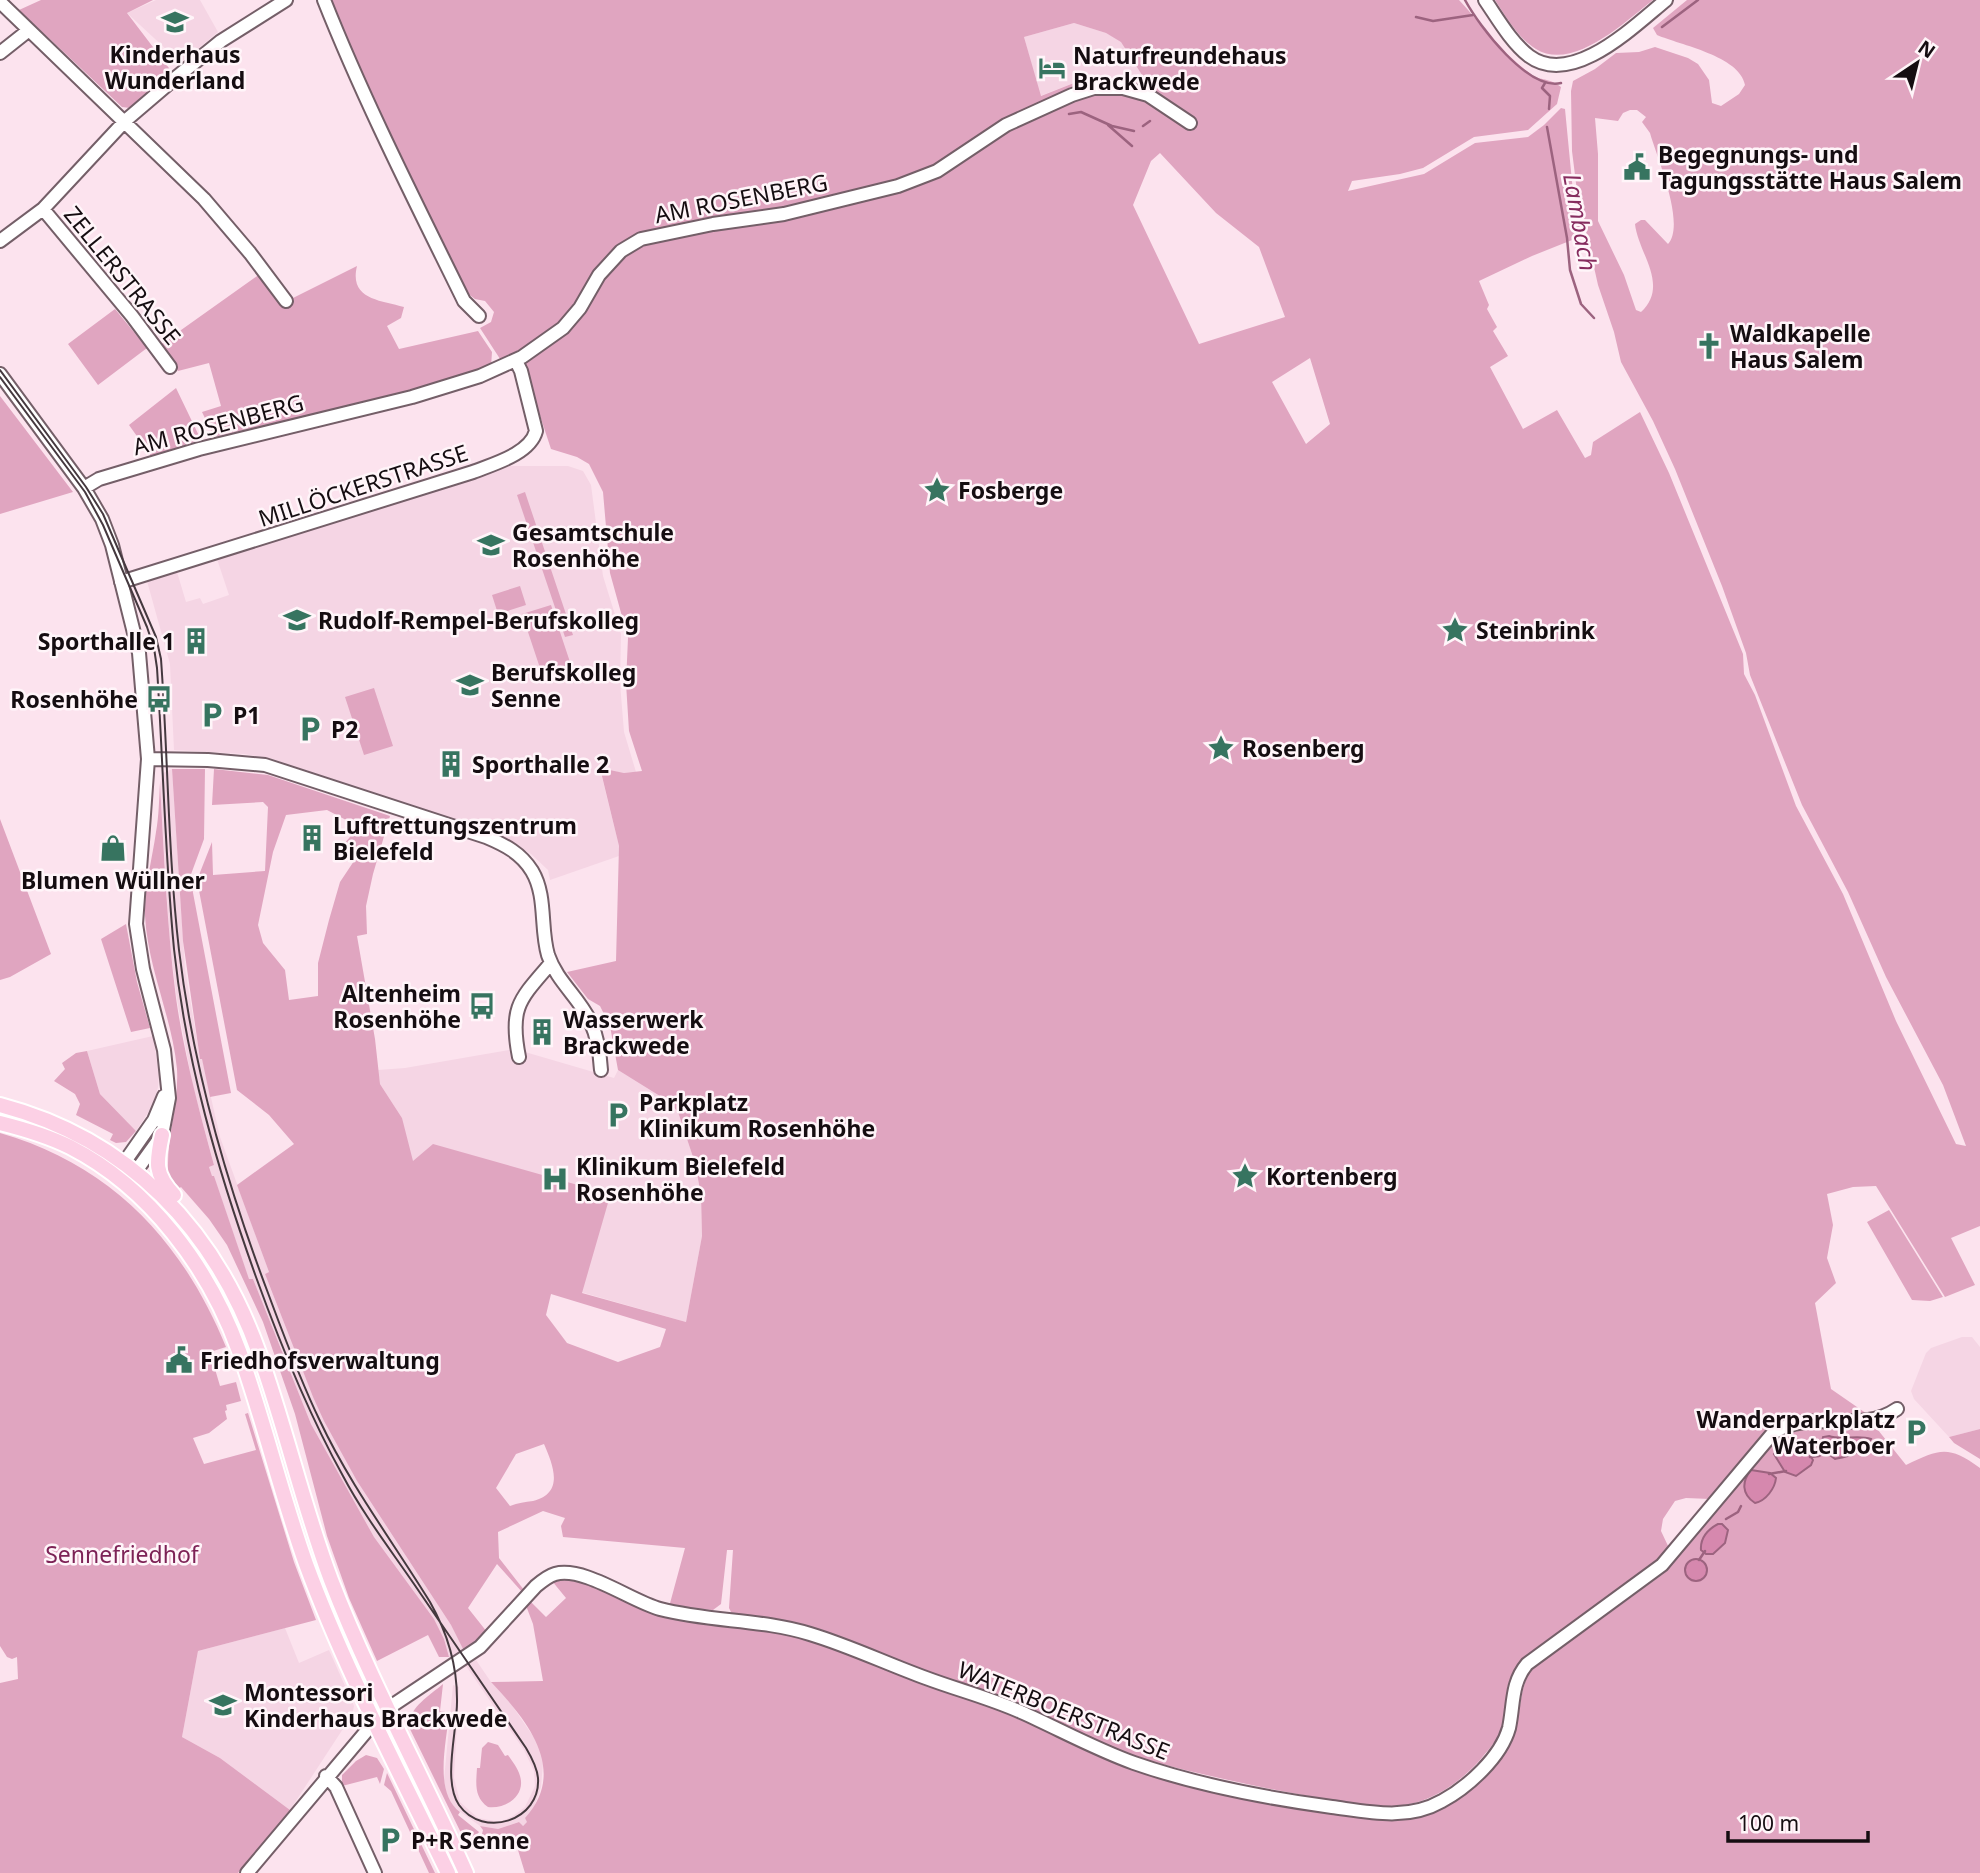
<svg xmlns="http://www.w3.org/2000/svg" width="1980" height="1873" viewBox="0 0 1980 1873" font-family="'Noto Sans',sans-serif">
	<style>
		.built { fill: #f5d5e4 }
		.green { fill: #e0a5c0; fill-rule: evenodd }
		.water { fill: #d688ae; stroke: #9c637f; stroke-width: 2 }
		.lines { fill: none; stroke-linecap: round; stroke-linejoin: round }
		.stream { stroke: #9c637f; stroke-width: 2.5 }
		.minor-casing { stroke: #745f68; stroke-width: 16 }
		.major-casing { stroke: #fff; stroke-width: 18 }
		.minor { stroke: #fff; stroke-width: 12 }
		.major { stroke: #fcd0e5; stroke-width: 14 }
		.tram { stroke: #45393f; stroke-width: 2 }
		.labels { text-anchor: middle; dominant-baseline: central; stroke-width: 5; stroke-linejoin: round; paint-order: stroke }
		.poi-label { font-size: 23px; font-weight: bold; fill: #150d11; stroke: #fff5f9; text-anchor: start }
		.street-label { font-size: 23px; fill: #150d11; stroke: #fff5f9 }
		.park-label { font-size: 23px; fill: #7d2256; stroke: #fff5f9 }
		.water-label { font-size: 24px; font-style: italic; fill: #862b5e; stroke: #fff5f9 }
	</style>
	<rect width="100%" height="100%" fill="#fce3ee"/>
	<path class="built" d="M156 0H200L218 32 181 63 127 13Z
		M1074 23 1106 33 1121 41 1150 87 1120 78 1089 77 1040 96 1024 37Z
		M510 466H568L583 471 591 485 603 576 621 634 620 683 624 732 636 772 624 773 600 769 619 846V856L550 880 548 870 531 854 498 834 269 758 244 754 174 750 170 664 147 581 177 572 186 602 200 598 203 604 229 595 217 559Z
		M172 769 185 969 200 1058H202L220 1137 269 1272 265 1274 313 1397 357 1481 451 1625 464 1651 454 1658 449 1657 444 1639 434 1619 374 1537 311 1424 253 1279 249 1280 214 1177H212L209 1167 214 1165 192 1083 177 1000 170 944 160 783 163 773Z
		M153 1036 159 1074 158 1087 153 1105 136 1131 100 1094 87 1051Z
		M509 1050 525 1052 614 1078 618 1070 664 1097 678 1112 695 1163 701 1195 702 1236 686 1322 409 1243 402 1118 380 1084 378 1070 405 1068Z
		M1962 1337H1972L1980 1347V1429L1949 1437 1914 1399 1911 1391 1926 1353 1931 1348Z
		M285 1628 299 1663 329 1650 354 1706 352 1715 290 1810 220 1758 182 1737 198 1651Z
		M476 1660 491 1682 509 1701 539 1745 543 1764 541 1787 533 1810 525 1818 528 1822 522 1826 519 1822 498 1829 480 1826 455 1808 445 1793 444 1780 453 1685 459 1687 454 1778 460 1802 478 1818 500 1822 513 1816 525 1807 535 1786 534 1771 524 1750 466 1666Z"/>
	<path class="green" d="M41 0H153L127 13 172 72 130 108 122 107 19 10Z
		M331 0H1459C1482 25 1504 55 1532 75 1541 81 1548 77 1561 87L1557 104 1528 130 1474 137 1423 168 1400 174 1352 181 1348 191 1424 174 1475 143 1528 137 1544 125 1561 108 1565 109 1573 192 1582 236 1532 256 1479 281 1489 305 1487 309 1497 327 1493 331 1508 356 1490 367 1523 429 1557 410 1585 458 1591 455 1593 442 1640 412 1669 473 1743 654 1744 674 1755 695 1796 806 1843 894 1896 1021 1956 1144 1966 1146 1943 1085 1886 977 1848 892 1802 805 1750 675 1746 653 1722 586 1675 469 1653 421 1621 362 1614 332 1598 285 1577 191 1572 151 1571 91 1573 81 1595 69 1616 53 1639 52 1655 47 1688 58 1698 64 1709 80 1712 103 1721 106 1739 94 1745 85C1740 56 1680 45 1657 35L1653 28 1687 0H1980V1226L1951 1238 1975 1285 1945 1297 1876 1186 1853 1187 1827 1194 1833 1225 1827 1258 1836 1283 1815 1303 1831 1389 1870 1416H1797L1770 1425 1710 1499 1686 1498 1675 1501 1663 1519 1661 1531 1669 1548 1657 1561 1519 1665C1498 1690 1512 1706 1502 1730 1497 1741 1487 1751 1480 1760 1463 1779 1439 1797 1414 1803 1382 1811 1345 1802 1314 1797 1256 1787 1199 1774 1142 1759L783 1624 732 1614 729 1608 733 1550H727L721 1604 713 1610 669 1607 685 1548 563 1537 561 1526 565 1518 543 1511 498 1532 499 1558 524 1590 522 1592 497 1564 468 1608 487 1632 464 1651 451 1625 357 1481 324 1421 313 1397 265 1274 269 1272 237 1185 294 1144 269 1115 237 1090 197 880 212 842 213 875 265 871 268 807 263 802 212 805 214 769 268 775 390 816 373 874 366 906 367 934 357 936 375 1039 380 1084 402 1118 413 1161 433 1144 606 1193 610 1196 582 1293 686 1322 702 1236 701 1195 695 1163 678 1112 668 1101 618 1070 610 1026 600 1006 588 999 567 972 616 961 619 846 600 768 624 773 642 771 629 731 626 683 628 638 610 573 603 492 589 464 577 457 551 449 523 364 565 334 577 317 573 306C552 333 531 345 502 362L480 328 491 322 494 312 485 301 475 299 467 293 360 73ZM1074 23 1106 33 1121 42 1149 86 1120 78 1089 77 1041 96 1024 37ZM1630 110H1637L1646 117 1642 122 1650 133C1657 158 1686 224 1668 244L1645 220H1641L1635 224C1638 253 1670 285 1641 312L1636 310 1624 275 1598 221V154L1595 118 1618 121 1623 113ZM1160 153 1216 213 1259 247 1285 317 1199 344 1133 205 1151 161ZM1310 358 1330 424 1306 444 1272 382ZM327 810 348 821 356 830 343 845 356 858 340 882 329 920 318 963V996L289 1000 285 970 263 943 258 925 273 852 286 815ZM551 1294 666 1329 660 1347 618 1362 567 1343 546 1315ZM544 1444C553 1465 565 1493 533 1501 525 1502 518 1503 510 1506L496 1488 516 1454Z
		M1495 0H1653C1626 21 1573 72 1536 49 1518 38 1506 17 1495 0Z
		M357 266C349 299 379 300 404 307L401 318 387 326 399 349 478 331 492 352 491 367 415 390 214 437 202 412 221 406 209 363 178 371 160 345 260 274 291 299Z
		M115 309 147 348 98 385 68 344Z
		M176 388 201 440 151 456 129 425Z
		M0 396 73 492 0 514Z
		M525 492 573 635 565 637 517 495Z
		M520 586 526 605 498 614 492 595Z
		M551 605 571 665 542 674 522 614Z
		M374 688 393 746 364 755 345 697Z
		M172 769H205L204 839 190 877 231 1093 210 1097 202 1059H200L183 941Z
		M160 783C164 855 167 926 176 998 184 1054 199 1110 214 1165L209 1167 212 1176H214L249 1279H253L311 1424 374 1537 434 1619 444 1639 449 1657H439L428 1635 377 1661 349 1598 327 1536 295 1414 263 1322 227 1245 209 1219 181 1187 177 1190 169 1181 166 1171 168 1170C167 1136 179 1103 177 1069 172 1017 148 969 145 916 144 888 152 860 156 832 159 816 159 799 160 783Z
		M0 819 51 954 10 977 0 980Z
		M126 924 137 982 150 1028 131 1032 101 939Z
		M87 1051 100 1094 136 1131 126 1142 116 1143 110 1140 113 1134 76 1115 80 1104 75 1094 54 1081 65 1069 62 1063 76 1053Z
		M0 1133C112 1165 183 1242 226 1347L210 1352 220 1386 236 1382 241 1401 226 1405 227 1410 225 1411 227 1419 209 1433 193 1438 204 1464 256 1450 245 1414 248 1413 294 1562 316 1620 198 1651 182 1737 220 1758 290 1810 238 1873H0V1683L18 1679 17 1657 12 1659 7 1657 0 1646Z
		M1889 1210 1943 1297 1930 1301 1912 1300 1867 1222Z
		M1868 1425 1878 1430 1906 1465C1940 1449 1948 1445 1980 1468V1873H525L514 1837 510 1840 467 1846 466 1844 481 1838 483 1830 480 1826 498 1829 519 1822 523 1826 527 1822 525 1818C569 1770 526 1719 491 1682L543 1681 533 1624 525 1603 531 1602 546 1617 566 1598 552 1581 570 1578 585 1582 651 1611 787 1634 817 1641 895 1673 1006 1711 1132 1768 1180 1782 1428 1813C1464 1799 1485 1769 1510 1740 1523 1719 1517 1692 1531 1670L1663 1574 1778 1434 1792 1428Z
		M1980 1429V1459L1954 1443 1949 1437Z
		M443 1684 440 1711 449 1712C447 1742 433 1792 460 1812L458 1815 479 1832 476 1836 465 1841 408 1725C411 1706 429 1696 443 1684Z
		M488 1742 498 1745 505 1756 508 1755C512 1761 518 1768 520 1776 526 1796 506 1809 488 1807 474 1797 476 1784 477 1768H480L482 1748Z
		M366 1755 377 1758 384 1769 380 1784 377 1777 342 1786V1775L356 1761Z
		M387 1773 435 1873H429L391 1791 384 1785Z"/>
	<path class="water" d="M1829 1436C1842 1441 1857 1434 1871 1439 1864 1453 1849 1456 1835 1459 1827 1453 1821 1448 1823 1437Z
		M1792 1441 1802 1443 1813 1460 1811 1465 1796 1476 1785 1472 1774 1454 1781 1446Z
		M1751 1470 1770 1473 1776 1478C1775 1488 1766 1501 1755 1503 1741 1494 1742 1481 1751 1470Z
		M1718 1524H1722L1728 1530 1725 1543 1713 1554H1706L1701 1550C1700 1538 1708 1529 1718 1524Z
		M1685 1570a11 11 0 1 1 22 0a11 11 0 1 1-22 0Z"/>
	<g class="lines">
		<path class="stream" d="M1465 0C1479 26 1528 91 1561 83
			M1416 17 1433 21 1473 15
			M1662 27 1698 0
			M1545 83 1542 88 1550 96 1549 109
			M1069 114 1081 112 1112 126 1134 131
			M1108 125 1132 146
			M1143 126 1150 121
			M1547 127 1567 238 1570 270 1581 304 1594 318
			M1810 1457 1819 1456 1826 1452
			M1769 1474 1786 1471
			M1726 1519 1738 1512 1741 1506
			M1699 1560 1705 1551"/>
		<defs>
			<path id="minor" d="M324 0C365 103 415 201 464 301L479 316
				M1485 0C1498 19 1511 42 1529 56 1572 88 1634 26 1666 0
				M0 2 204 199 250 253 286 301
				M0 53 29 30
				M43 209 132 316 170 367
				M0 241 43 209 125 121 173 80 221 41 286 0
				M0 374 84 488 102 519 112 545 139 653 148 759 136 924 143 969 164 1050 169 1098 162 1135 126 1185
				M84 488 99 479 199 449 412 397 480 376 522 357 563 328 580 308 599 275 621 251 641 239 713 224 784 214 898 186 937 171 1006 125 1072 95 1094 88H1123L1148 95 1190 123
				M121 582 473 472C493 464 530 454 536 431L521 371 516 361
				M148 759 208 760 265 765 486 837C505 845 521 853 532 871 547 896 540 928 548 955 557 982 580 998 591 1023 598 1038 600 1054 601 1070
				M519 1057C509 1007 520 999 551 963
				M119 1170 154 1120 164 1096
				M326 1776 336 1787 375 1873
				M247 1873 375 1721 387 1709 480 1647 536 1586C542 1581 548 1576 555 1574 584 1566 631 1601 660 1609 710 1622 762 1619 810 1634 850 1646 887 1664 926 1678 958 1690 990 1698 1021 1712 1059 1729 1095 1749 1134 1763 1197 1785 1266 1798 1332 1807 1369 1812 1407 1821 1442 1801 1468 1787 1501 1757 1509 1728 1514 1704 1511 1683 1527 1664L1662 1565 1773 1433C1811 1408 1860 1435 1897 1409"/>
			<path id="major" d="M0 1105C129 1139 215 1229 259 1353 286 1428 303 1506 331 1580 370 1681 422 1775 466 1873
				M0 1123C24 1129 48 1136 70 1147 150 1188 209 1268 239 1351 264 1421 281 1494 306 1564 345 1670 399 1771 448 1873
				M162 1135C156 1162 154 1174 174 1195"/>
		</defs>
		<use href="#minor" class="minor-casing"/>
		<use href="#major" class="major-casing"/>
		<use href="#minor" class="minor"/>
		<use href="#major" class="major"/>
		<path class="tram" d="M0 370 86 487 103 514 156 637 161 659C168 756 168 854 179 950 193 1069 226 1182 268 1293 284 1336 300 1380 320 1421 350 1485 393 1542 430 1602 447 1632 457 1665 457 1699 458 1729 442 1780 459 1805 483 1839 541 1821 538 1778 537 1767 532 1758 526 1748 489 1693 451 1639 414 1584 390 1549 363 1514 343 1476 308 1413 281 1346 256 1277 218 1171 186 1062 174 949 165 855 163 761 157 668L154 648 147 627 103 525 85 492 0 377"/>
	</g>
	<defs>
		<symbol id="school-bare" viewBox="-9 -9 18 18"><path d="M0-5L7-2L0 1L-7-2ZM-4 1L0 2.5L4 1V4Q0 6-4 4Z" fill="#377460" stroke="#fff5f9" stroke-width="2.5" paint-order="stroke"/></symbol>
		<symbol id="hotel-bare" viewBox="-9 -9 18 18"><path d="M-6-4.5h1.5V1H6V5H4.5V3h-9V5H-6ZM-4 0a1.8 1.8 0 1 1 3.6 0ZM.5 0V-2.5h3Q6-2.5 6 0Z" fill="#377460" stroke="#fff5f9" stroke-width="2.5" paint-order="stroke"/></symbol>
		<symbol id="civic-bare" viewBox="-9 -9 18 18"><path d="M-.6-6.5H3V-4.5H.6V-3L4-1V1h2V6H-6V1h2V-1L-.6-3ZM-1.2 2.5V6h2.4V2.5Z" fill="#377460" stroke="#fff5f9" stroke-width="2.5" paint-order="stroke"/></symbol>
		<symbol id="church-bare" viewBox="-9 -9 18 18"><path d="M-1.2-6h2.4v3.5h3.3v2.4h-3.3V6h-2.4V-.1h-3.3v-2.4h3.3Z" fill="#377460" stroke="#fff5f9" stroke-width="2.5" paint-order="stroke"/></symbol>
		<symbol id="sight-bare" viewBox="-9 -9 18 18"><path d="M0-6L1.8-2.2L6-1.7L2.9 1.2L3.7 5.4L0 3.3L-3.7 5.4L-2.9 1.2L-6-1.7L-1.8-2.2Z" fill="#377460" stroke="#fff5f9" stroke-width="2.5" paint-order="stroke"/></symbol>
		<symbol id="university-bare" viewBox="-9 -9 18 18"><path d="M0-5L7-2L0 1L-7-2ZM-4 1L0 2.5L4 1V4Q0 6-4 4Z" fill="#377460" stroke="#fff5f9" stroke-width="2.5" paint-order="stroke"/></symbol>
		<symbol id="building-bare" viewBox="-9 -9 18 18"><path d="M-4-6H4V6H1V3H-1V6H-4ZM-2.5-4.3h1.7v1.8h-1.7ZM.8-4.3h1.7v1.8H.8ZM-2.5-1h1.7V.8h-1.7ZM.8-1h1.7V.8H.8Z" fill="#377460" stroke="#fff5f9" stroke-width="2.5" paint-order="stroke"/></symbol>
		<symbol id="bus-bare" viewBox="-9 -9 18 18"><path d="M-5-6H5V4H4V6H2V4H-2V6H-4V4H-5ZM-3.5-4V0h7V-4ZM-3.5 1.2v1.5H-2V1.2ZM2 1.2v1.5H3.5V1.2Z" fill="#377460" stroke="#fff5f9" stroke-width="2.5" paint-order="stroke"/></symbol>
		<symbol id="parking-bare" viewBox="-9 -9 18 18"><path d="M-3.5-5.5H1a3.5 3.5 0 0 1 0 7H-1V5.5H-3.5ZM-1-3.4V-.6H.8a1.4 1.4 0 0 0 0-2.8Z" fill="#377460" stroke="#fff5f9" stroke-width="2.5" paint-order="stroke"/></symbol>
		<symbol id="shop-bare" viewBox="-9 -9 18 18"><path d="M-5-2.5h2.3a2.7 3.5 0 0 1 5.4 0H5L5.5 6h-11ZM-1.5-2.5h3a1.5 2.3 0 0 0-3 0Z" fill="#377460" stroke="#fff5f9" stroke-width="2.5" paint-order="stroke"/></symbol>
		<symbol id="hospital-bare" viewBox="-9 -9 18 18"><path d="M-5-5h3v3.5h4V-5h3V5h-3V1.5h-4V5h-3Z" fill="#377460" stroke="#fff5f9" stroke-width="2.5" paint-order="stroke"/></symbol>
	</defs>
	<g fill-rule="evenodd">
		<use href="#school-bare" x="156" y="3" width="38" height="38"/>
		<use href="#hotel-bare" x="1033" y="49" width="38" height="38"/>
		<use href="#civic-bare" x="1618" y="148" width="38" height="38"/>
		<use href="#church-bare" x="1690" y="327" width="38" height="38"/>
		<use href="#sight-bare" x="918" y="471" width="38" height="38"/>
		<use href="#school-bare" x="472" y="526" width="38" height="38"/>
		<use href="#university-bare" x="278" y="601" width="38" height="38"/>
		<use href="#sight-bare" x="1436" y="611" width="38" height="38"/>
		<use href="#building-bare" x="177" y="622" width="38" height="38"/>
		<use href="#university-bare" x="451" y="666" width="38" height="38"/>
		<use href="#bus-bare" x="140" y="680" width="38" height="38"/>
		<use href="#parking-bare" x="193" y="696" width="38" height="38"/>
		<use href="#parking-bare" x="291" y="710" width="38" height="38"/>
		<use href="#sight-bare" x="1202" y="729" width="38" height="38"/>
		<use href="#building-bare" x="432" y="745" width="38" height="38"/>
		<use href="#building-bare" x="293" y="819" width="38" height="38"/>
		<use href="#shop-bare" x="94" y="829" width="38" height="38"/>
		<use href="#bus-bare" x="463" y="987" width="38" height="38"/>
		<use href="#building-bare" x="523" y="1013" width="38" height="38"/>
		<use href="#parking-bare" x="599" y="1096" width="38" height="38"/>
		<use href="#sight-bare" x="1226" y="1157" width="38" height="38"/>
		<use href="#hospital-bare" x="536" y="1160" width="38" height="38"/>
		<use href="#civic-bare" x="160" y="1341" width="38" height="38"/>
		<use href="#parking-bare" x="1897" y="1413" width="38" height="38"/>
		<use href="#school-bare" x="204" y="1686" width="38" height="38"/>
		<use href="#parking-bare" x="371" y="1821" width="38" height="38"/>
	</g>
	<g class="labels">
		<g class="poi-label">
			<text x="175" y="54" text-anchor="middle">Kinderhaus<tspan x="175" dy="26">Wunderland</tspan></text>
			<text x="1073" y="55">Naturfreundehaus<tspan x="1073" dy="26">Brackwede</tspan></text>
			<text x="1658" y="154">Begegnungs- und<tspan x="1658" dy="26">Tagungsstätte Haus Salem</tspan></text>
			<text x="1730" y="333">Waldkapelle<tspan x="1730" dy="26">Haus Salem</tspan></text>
			<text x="958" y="490">Fosberge</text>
			<text x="512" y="532">Gesamtschule<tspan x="512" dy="26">Rosenhöhe</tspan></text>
			<text x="318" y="620">Rudolf-Rempel-Berufskolleg</text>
			<text x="1476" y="630">Steinbrink</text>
			<text x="175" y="641" text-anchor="end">Sporthalle 1</text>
			<text x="491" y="672">Berufskolleg<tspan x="491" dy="26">Senne</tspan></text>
			<text x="138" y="699" text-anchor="end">Rosenhöhe</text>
			<text x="233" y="715">P1</text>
			<text x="331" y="729">P2</text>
			<text x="1242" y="748">Rosenberg</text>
			<text x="472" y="764">Sporthalle 2</text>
			<text x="333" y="825">Luftrettungszentrum<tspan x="333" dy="26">Bielefeld</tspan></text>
			<text x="113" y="880" text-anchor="middle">Blumen Wüllner</text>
			<text x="461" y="993" text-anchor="end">Altenheim<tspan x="461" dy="26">Rosenhöhe</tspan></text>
			<text x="563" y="1019">Wasserwerk<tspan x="563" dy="26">Brackwede</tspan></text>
			<text x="639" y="1102">Parkplatz<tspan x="639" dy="26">Klinikum Rosenhöhe</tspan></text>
			<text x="576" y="1166">Klinikum Bielefeld<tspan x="576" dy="26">Rosenhöhe</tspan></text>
			<text x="1266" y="1176">Kortenberg</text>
			<text x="200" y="1360">Friedhofsverwaltung</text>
			<text x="1895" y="1419" text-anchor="end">Wanderparkplatz<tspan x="1895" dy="26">Waterboer</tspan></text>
			<text x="244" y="1692">Montessori<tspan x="244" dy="26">Kinderhaus Brackwede</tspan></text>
			<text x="411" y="1840">P+R Senne</text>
		</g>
		<g class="street-label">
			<text transform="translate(741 198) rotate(-11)">AM ROSENBERG</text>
			<text transform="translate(123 275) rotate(51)">ZELLERSTRASSE</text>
			<text transform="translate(218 424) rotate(-15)">AM ROSENBERG</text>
			<text transform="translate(363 485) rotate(-18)">MILLÖCKERSTRASSE</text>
			<text transform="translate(1064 1710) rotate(22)">WATERBOERSTRASSE</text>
		</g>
		<g class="park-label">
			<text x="122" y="1554">Sennefriedhof</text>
		</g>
		<g class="water-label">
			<text transform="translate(1581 222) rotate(80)">Lambach</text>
		</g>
	</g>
	<g transform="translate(1917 63) rotate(35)" stroke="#fff5f9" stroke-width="5" paint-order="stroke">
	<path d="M0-5L12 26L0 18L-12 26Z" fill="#150d11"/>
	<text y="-10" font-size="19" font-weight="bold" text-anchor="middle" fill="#150d11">N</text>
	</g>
	<path d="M1728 1831v10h140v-10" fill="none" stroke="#150d11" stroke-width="3.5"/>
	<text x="1738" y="1831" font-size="21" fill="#150d11" stroke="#fff5f9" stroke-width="5" paint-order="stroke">100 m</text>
</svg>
